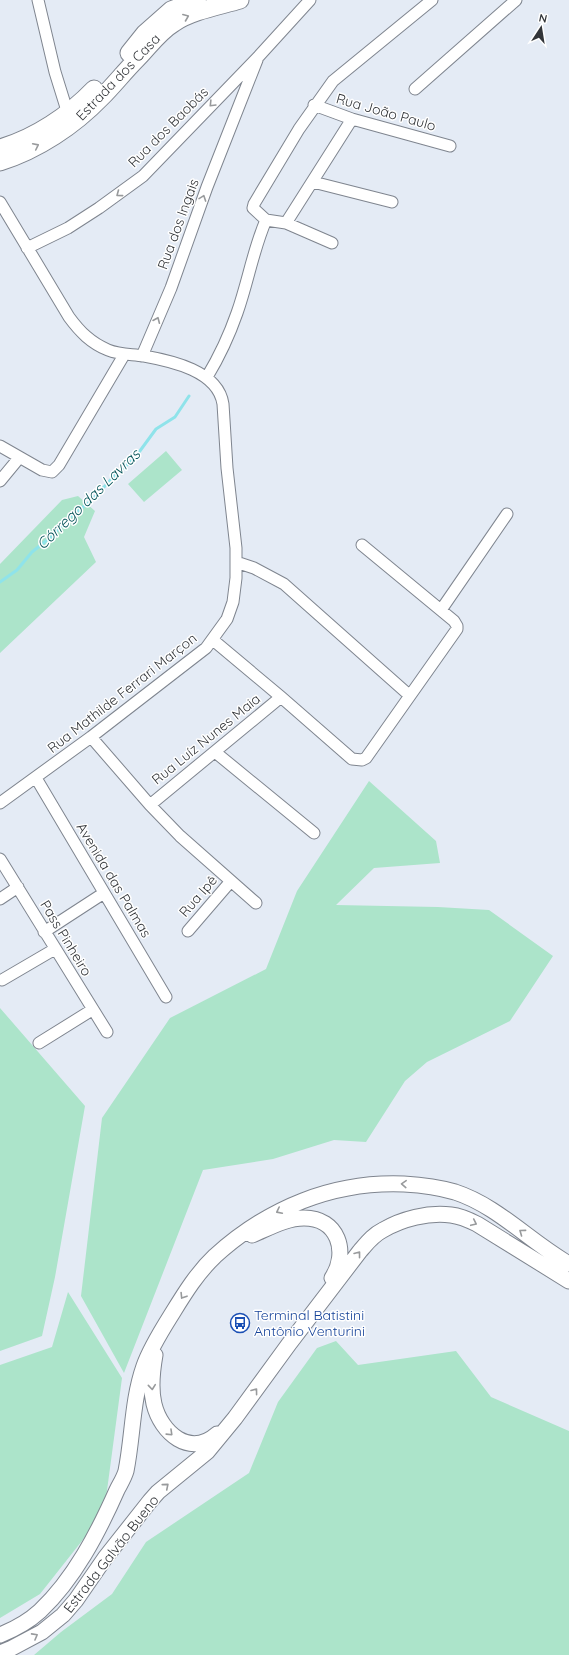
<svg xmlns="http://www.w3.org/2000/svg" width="569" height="1655" viewBox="0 0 569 1655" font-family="Quicksand,sans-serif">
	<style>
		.green { fill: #ace4ca }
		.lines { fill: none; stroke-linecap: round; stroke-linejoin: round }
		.stream { stroke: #8fe3ea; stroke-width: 3 }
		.street-casing { stroke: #7f858f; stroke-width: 13 }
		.secondary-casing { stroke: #7f858f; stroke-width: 17 }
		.primary-casing { stroke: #7f858f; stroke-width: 19 }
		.street { stroke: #fff; stroke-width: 11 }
		.secondary { stroke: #fff; stroke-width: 15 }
		.primary { stroke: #fff; stroke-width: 17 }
		.oneway { stroke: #989a9c }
		.labels { text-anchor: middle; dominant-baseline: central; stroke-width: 3; stroke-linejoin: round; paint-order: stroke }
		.street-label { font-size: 14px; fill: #323539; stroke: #fff }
		.transit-label { font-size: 14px; fill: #164399; stroke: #fff; text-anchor: start }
		.water-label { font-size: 15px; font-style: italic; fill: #065459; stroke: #fff }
	</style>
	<rect width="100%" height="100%" fill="#e4ebf5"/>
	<path class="green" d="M166 451 182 470 144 502 128 484Z
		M78 496 95 511 84 537 96 562 0 653V564L62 500Z
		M369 781 436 841 440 863 374 868 336 905 438 907 489 910 553 956 510 1021 427 1062 405 1081 366 1142 334 1140 273 1159 203 1170 124 1373 81 1296 102 1118 170 1018 266 969 297 891Z
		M0 1008 85 1106 55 1277 42 1336 0 1351Z
		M68 1292 122 1378 104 1513 40 1594 0 1618V1365L52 1347Z
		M336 1341 358 1365 456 1351 491 1397 569 1431V1655H34L61 1632 112 1594 146 1542 249 1473 278 1402 317 1348Z"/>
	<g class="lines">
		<path class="stream" d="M0 582 17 570 32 552 51 537 70 517 91 501 117 473 134 459 156 429 175 417 189 396"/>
		<defs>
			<path id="street" d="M38 0 55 72 69 117
				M415 89 516 0
				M314 105 352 119 450 146
				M313 182 392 202
				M0 202 69 317C80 332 91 343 108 350 120 355 132 354 144 356 172 361 218 371 223 404L227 468 236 548V578L233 602 227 619 206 648 91 737 0 803
				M286 223 352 119
				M332 243 286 223 266 220 253 208 254 204 299 129 333 81 432 0
				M27 248 68 228 99 208 143 176 259 56 310 0
				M142 356 171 288 207 187 257 60
				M207 377C219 357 229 336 237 313 248 282 253 250 266 220
				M0 446 42 470 52 472 59 465 124 355
				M0 481 19 458
				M236 562 254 568 284 584 409 695
				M441 610 507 514
				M213 640 281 697 352 759 362 760 366 758 457 629V626L454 621 362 545
				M91 737 150 805 180 836 256 903
				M215 752 314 833
				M36 778 166 997
				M150 805 281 697
				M0 859 107 1032
				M0 899 18 887
				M188 931 231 881
				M44 932 104 893
				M2 980 55 949
				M39 1043 92 1010"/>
			<path id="secondary" d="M252 1235C269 1228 286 1218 304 1218 338 1218 349 1252 332 1278
				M155 1355C152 1372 150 1388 154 1404 161 1433 190 1458 217 1434
				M0 1635C15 1629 28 1622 40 1611 74 1579 98 1533 117 1490 120 1484 124 1478 126 1471 133 1436 132 1400 144 1366 150 1349 160 1333 170 1317 183 1296 196 1274 215 1256 268 1208 333 1181 404 1184 421 1185 438 1187 455 1192 498 1206 530 1242 569 1264
				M0 1653 10 1649 42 1632 63 1615 76 1600 105 1558 150 1501 158 1492 207 1452 235 1418 289 1344 360 1251C367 1243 373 1235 383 1230 402 1219 428 1212 451 1215 460 1216 469 1220 477 1224L569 1281"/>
			<path id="primary" d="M129 53 145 33 171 10 197 0
				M0 148C35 138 69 115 94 89
				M0 162C38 150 74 126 102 97 114 85 125 71 137 59 149 47 159 32 174 23 191 11 220 6 240 0"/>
		</defs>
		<use href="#street" class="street-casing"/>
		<use href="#secondary" class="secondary-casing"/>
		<use href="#primary" class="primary-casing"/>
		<use href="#street" class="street"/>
		<use href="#secondary" class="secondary"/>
		<use href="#primary" class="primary"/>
	</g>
	<defs><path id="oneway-chevron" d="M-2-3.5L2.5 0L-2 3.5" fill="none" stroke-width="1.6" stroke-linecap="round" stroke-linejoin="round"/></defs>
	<g class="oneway">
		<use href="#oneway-chevron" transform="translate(186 17) rotate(-22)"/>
		<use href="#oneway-chevron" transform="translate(212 104) rotate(134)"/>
		<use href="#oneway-chevron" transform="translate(36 146) rotate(-26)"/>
		<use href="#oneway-chevron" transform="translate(119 194) rotate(143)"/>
		<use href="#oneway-chevron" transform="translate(203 198) rotate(-70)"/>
		<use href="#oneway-chevron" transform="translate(157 320) rotate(-67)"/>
		<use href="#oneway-chevron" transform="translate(404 1184) rotate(-177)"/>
		<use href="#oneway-chevron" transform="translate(279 1211) rotate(153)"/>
		<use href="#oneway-chevron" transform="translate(474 1223) rotate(25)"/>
		<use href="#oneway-chevron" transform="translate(522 1232) rotate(-144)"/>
		<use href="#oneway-chevron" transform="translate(358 1254) rotate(-52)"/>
		<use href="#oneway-chevron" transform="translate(183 1296) rotate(122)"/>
		<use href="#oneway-chevron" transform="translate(152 1387) rotate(84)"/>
		<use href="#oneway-chevron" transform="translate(255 1391) rotate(-53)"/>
		<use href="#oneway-chevron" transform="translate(170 1433) rotate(44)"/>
		<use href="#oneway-chevron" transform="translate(166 1486) rotate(-40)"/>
		<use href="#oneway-chevron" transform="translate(35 1636) rotate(-29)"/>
	</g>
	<defs>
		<symbol id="bus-ring" viewBox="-11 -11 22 22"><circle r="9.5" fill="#fff" stroke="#1a4fb4" stroke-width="1.5"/><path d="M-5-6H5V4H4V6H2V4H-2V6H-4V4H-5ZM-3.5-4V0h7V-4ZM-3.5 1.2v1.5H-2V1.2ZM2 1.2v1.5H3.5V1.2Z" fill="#1a4fb4"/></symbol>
	</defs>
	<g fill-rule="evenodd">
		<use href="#bus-ring" x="229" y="1312" width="22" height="22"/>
	</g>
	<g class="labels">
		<g class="street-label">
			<text transform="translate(118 77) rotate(-46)">Estrada dos Casa</text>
			<text transform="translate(386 112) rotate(16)">Rua João Paulo</text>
			<text transform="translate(168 127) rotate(-45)">Rua dos Baobás</text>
			<text transform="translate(178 224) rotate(-70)">Rua dos Ingais</text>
			<text transform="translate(122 693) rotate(-38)">Rua Mathilde Ferrari Marçon</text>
			<text transform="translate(206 739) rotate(-39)">Rua Luíz Nunes Maia</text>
			<text transform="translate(114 880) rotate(59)">Avenida das Palmas</text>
			<text transform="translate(198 896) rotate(-49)">Rua Ipê</text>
			<text transform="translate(66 938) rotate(59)">Pass Pinheiro</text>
			<text transform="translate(111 1554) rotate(-52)">Estrada Galvão Bueno</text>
		</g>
		<g class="transit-label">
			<text x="254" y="1315">Terminal Batistini<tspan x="254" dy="16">Antônio Venturini</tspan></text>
		</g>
		<g class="water-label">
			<text transform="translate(88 499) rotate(-44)">Córrego das Lavras</text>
		</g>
	</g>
	<g transform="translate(541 28) rotate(12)" stroke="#ffffff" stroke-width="3" paint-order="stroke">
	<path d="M0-3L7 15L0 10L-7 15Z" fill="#323539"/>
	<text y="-6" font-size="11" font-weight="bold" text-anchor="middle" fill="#323539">N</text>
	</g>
</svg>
